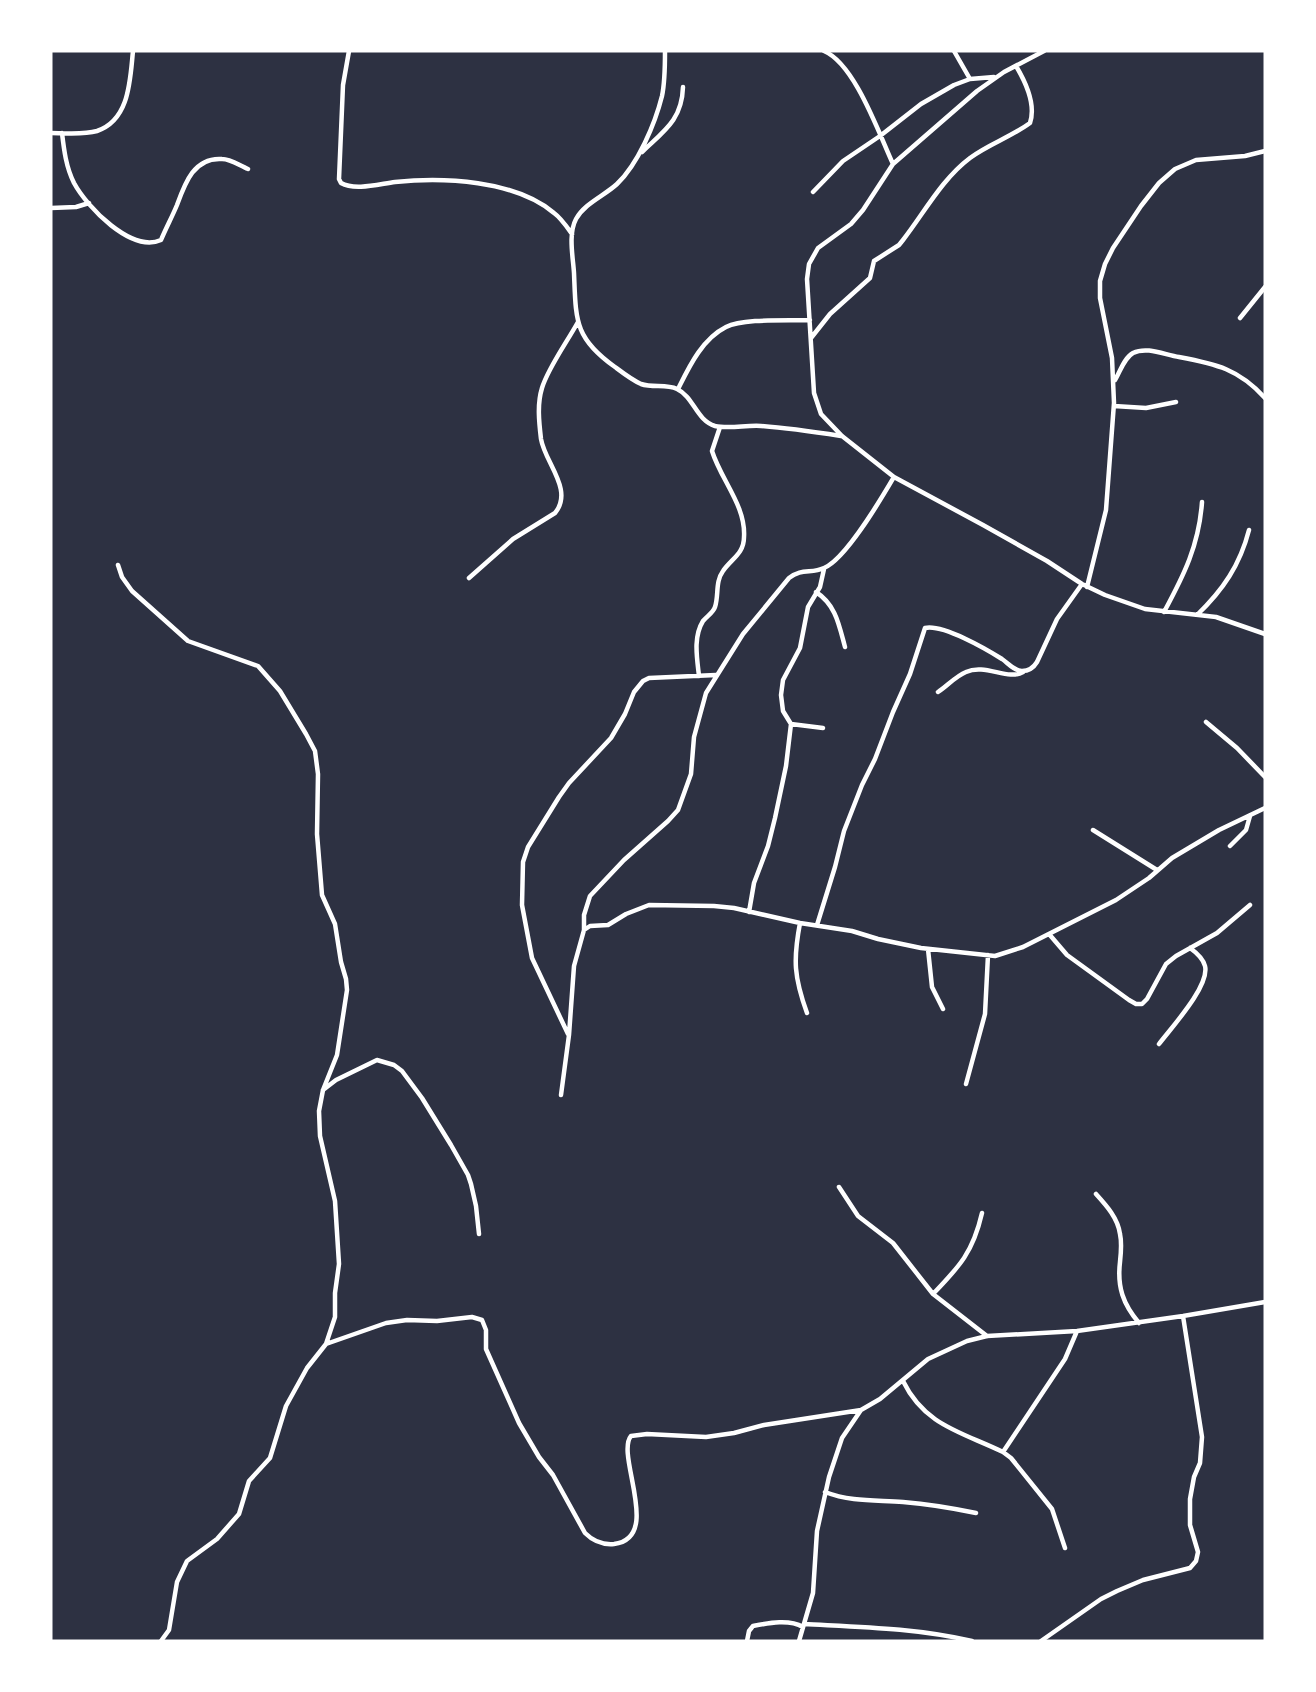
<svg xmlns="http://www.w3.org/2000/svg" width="1316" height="1692" viewBox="0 0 1316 1692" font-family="'Noto Sans',sans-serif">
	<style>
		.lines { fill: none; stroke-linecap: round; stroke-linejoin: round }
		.minor { stroke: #fff; stroke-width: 4.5 }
	</style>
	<rect width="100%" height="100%" fill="#2d3142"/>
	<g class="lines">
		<path class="minor" d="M349 51 343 85 339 179 341 183C355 191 379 184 395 182 443 177 515 180 554 213 561 218 567 227 572 234
			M665 51C665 66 665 82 662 96 655 124 638 164 617 184 604 196 585 203 576 219 568 234 573 257 574 273 576 320 574 338 615 367 623 373 632 380 641 384 653 388 666 384 677 389 694 397 696 420 715 426 729 429 746 425 761 426 788 428 815 432 841 436
			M824 51C855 64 879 134 893 164
			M954 51 970 79
			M1044 51 1004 72 977 91 893 164 863 210 851 224 818 248 809 264 807 279 814 393 821 414 842 436 894 477 983 525 1047 561 1082 584 1105 595 1145 609 1216 617 1265 634
			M51 133C66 133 83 135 97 131 130 120 130 79 133 51
			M62 133C64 150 66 167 74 183 87 207 131 253 161 240 166 228 172 217 177 205 185 183 194 157 222 159 231 159 240 166 248 169
			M642 152C664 131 682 120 683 87
			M813 192 843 161 880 136 921 104 954 85 970 79 994 77
			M51 208 76 207 89 203
			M1240 318 1265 287
			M811 338 830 314 870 278 874 261 899 245 903 240C924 213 942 179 970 158 989 144 1011 137 1030 123 1036 105 1025 81 1016 66
			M1115 380C1120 372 1124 358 1133 353 1147 346 1165 355 1179 357 1216 364 1239 369 1265 398
			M678 389C689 367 702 339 726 327 744 318 789 321 810 320
			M1114 406 1146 408 1176 402
			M118 565 122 577 132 591 188 641 258 666 280 691 306 734 315 751 318 774 317 834 322 895 335 924 341 962 346 979 347 990 337 1055 323 1090 319 1111 320 1136 335 1201 339 1264 335 1293V1317L326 1344 307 1368 286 1406 270 1458 249 1481 239 1514 217 1539 187 1561 177 1582 169 1630 161 1641
			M469 578 513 539 555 513C574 490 545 463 541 439 539 422 537 404 542 388 548 368 567 342 578 322
			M1087 587 1106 510 1114 403 1112 358 1100 298V281L1105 264 1113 248 1141 206 1159 183 1175 169 1196 160 1245 156 1265 151
			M816 592C836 605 839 625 845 647
			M1164 612C1184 575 1199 545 1202 502
			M1197 615C1223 590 1240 565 1249 530
			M699 676C697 658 693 637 703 621 707 616 713 613 715 607 719 595 715 582 723 571 731 559 744 554 744 537 746 506 721 480 712 451L720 427
			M938 692C947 686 956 676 966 672 985 663 1008 681 1023 672
			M1206 722 1237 748 1265 777
			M823 728 791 724 783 711 781 695 783 680 800 648 808 607 820 587 824 569
			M1093 830 1157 870
			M1230 846 1246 830 1250 816
			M749 912 754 883 768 846 775 818 786 766 791 724
			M800 923C793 960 794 977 807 1013
			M817 925 835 867 844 831 862 785 875 759 893 712 910 674 925 628C943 624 986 649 1002 659 1008 663 1014 671 1022 671 1029 671 1034 667 1037 662L1057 619 1082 584
			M584 930V915L590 896 624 860 668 821 678 810 691 774 694 737 706 693 743 634 789 578C802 568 811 574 824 568 846 559 881 499 894 477
			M1049 934 1067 955 1129 1000 1136 1004H1142L1147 999 1166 964 1176 956 1217 933 1250 905
			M928 949 932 987 943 1009
			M568 1034 532 958 522 905 523 862 528 847 559 797 569 783 611 738 625 714 634 692 643 681 649 678 716 675
			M1159 1044C1171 1028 1210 986 1205 966 1203 958 1197 953 1190 948
			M966 1084 985 1014 988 955
			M323 1090 336 1080 377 1060 394 1065 402 1071 422 1098 451 1145 468 1175 471 1184 476 1206 479 1234
			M561 1095 569 1035 574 966 584 930 590 926 608 925 626 914 649 905 714 906 734 908 800 923 852 931 878 939 921 948 995 956 1023 947 1116 900 1149 878 1172 858 1219 830 1265 808
			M839 1187 858 1216 893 1243 933 1294 987 1336
			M1096 1194C1106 1205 1118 1218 1120 1234 1122 1243 1121 1253 1120 1262 1117 1287 1123 1304 1139 1323
			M933 1294C960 1266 973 1252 982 1213
			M326 1344 386 1323 407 1320 437 1321 472 1317 482 1320 486 1330V1349L519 1423 539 1457 553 1475 585 1533C593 1541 603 1545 614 1544 663 1538 615 1455 631 1436L647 1434 706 1437 734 1433 764 1425 861 1410 880 1399 928 1359 967 1341 987 1336 1077 1331 1183 1316 1265 1302
			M903 1381C925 1426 962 1432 1003 1452L1011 1458 1052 1509 1065 1548
			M1003 1452 1065 1359 1077 1331
			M825 1492C851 1502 875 1500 903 1502 927 1504 952 1508 976 1513
			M804 1624C861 1627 916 1628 972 1641
			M747 1641 749 1631 753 1626C769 1623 789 1619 803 1627
			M799 1641 813 1593 817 1531 829 1477 842 1438 861 1410
			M1041 1641 1101 1599 1117 1591 1143 1580 1190 1568 1196 1561 1198 1552 1190 1525V1499L1194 1477 1200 1463 1202 1437 1183 1316"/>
	</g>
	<rect width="1316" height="1692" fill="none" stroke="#ffffff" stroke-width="105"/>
</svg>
